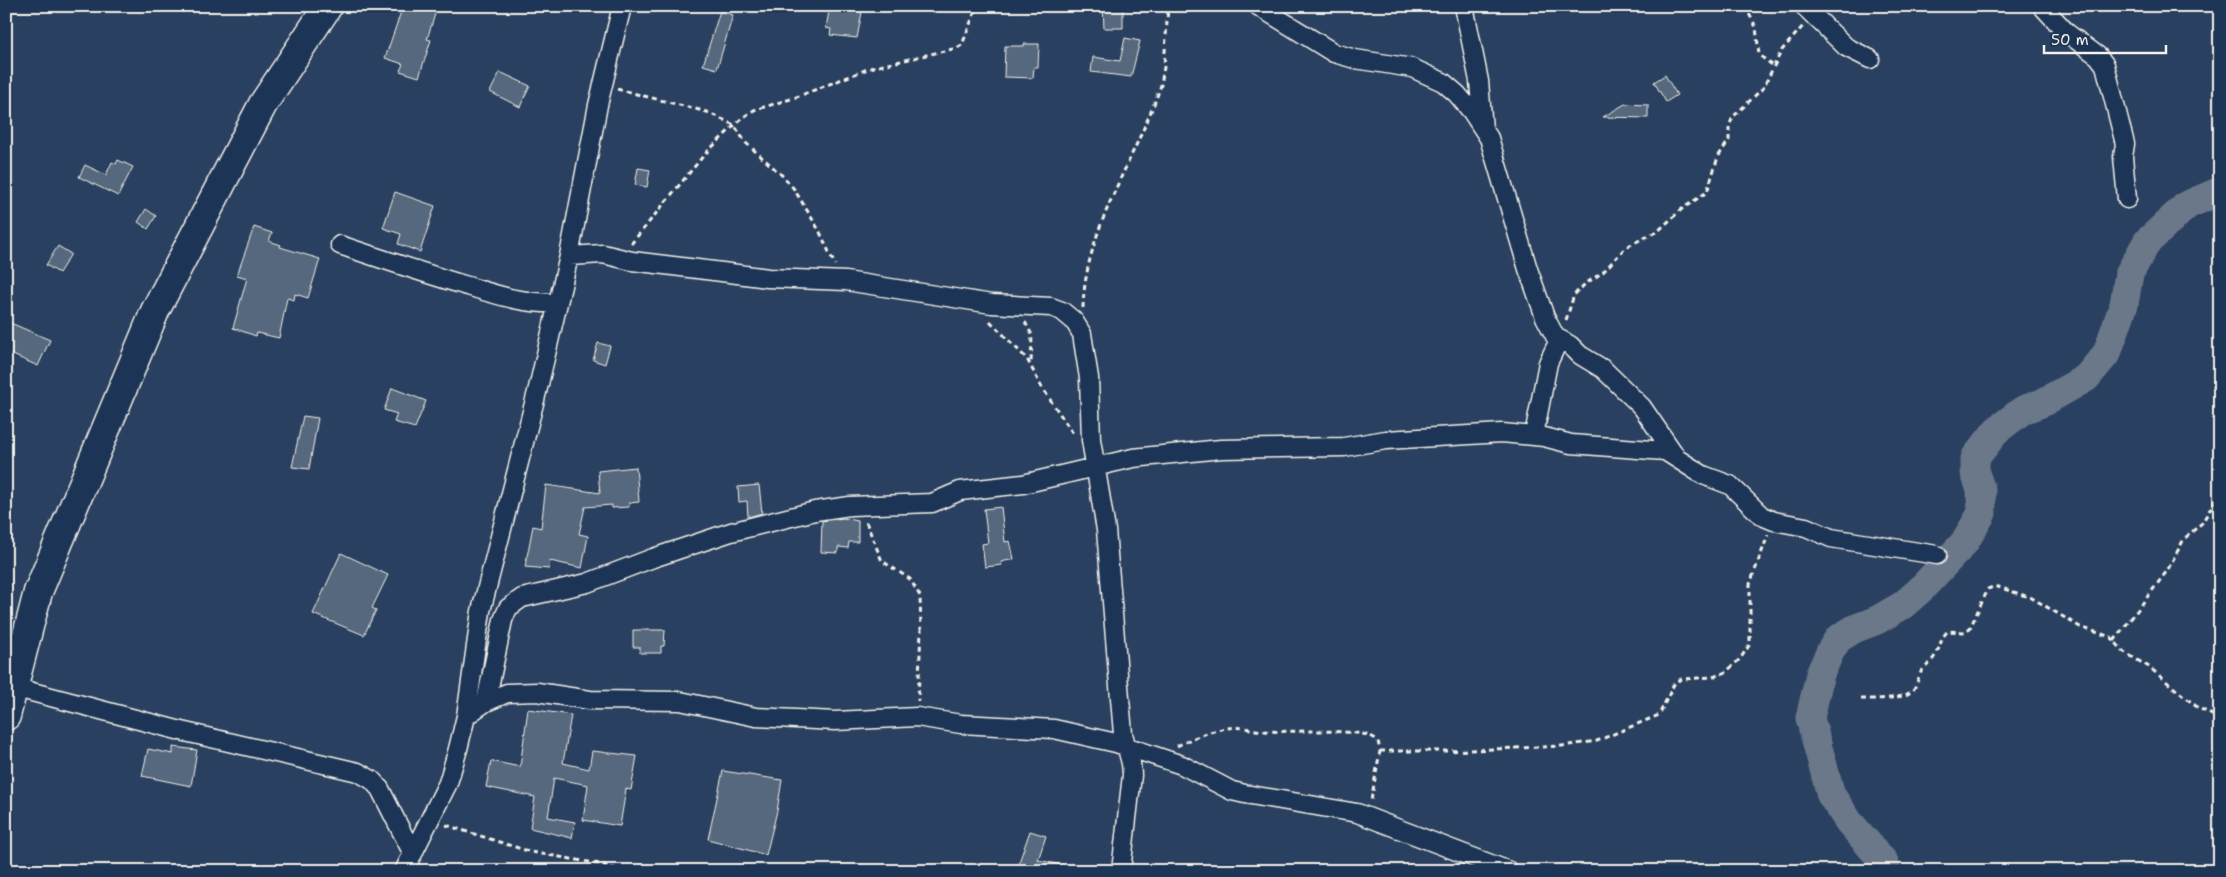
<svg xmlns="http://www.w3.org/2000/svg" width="2226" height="877" viewBox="0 0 2226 877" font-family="'Shantell Sans',sans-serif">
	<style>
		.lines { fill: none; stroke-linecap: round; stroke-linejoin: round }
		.river { stroke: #6a788a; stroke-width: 29 }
		.building { fill: #56677d; stroke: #f4f1e8 }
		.street-casing { stroke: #f4f1e8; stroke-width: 21 }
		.highway-casing { stroke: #f4f1e8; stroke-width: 31 }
		.path { stroke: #f4f1e8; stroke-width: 3; stroke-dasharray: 5 4; stroke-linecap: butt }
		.street { stroke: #1d3557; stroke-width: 18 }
		.highway { stroke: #1d3557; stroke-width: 28 }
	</style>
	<rect width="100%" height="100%" fill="#2a4060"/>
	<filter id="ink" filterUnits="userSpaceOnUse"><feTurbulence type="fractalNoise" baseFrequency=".02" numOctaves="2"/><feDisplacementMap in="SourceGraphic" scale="10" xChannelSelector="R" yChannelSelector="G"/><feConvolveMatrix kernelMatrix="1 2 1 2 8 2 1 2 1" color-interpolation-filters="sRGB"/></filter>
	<g filter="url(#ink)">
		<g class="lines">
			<path class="river" d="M1887 871 1884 862 1849 822 1831 795 1810 718 1820 674 1831 650 1838 639 1854 629 1877 620 1903 605 1920 590 1964 543 1982 513 1981 490 1975 473V458L1997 430 2023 410 2042 403 2086 378 2107 353 2124 304 2129 274 2147 242 2187 205 2220 191"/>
		</g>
		<path class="building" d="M403 6H421L436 11 427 39 431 40 419 77 400 71 403 64 385 58Z
			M830 6H856L858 11 862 12 857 38 830 35 831 29 826 28Z
			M1103 6H1123V28H1104Z
			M720 11 733 15 717 69 703 65Z
			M1125 38 1140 41 1131 77 1091 72 1093 57 1120 61Z
			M1024 44H1039L1038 67H1034L1033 78 1004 77 1005 46H1024Z
			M500 72 530 86 520 107 490 92Z
			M1665 75 1677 95 1666 102 1654 82Z
			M1625 104 1648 105V118L1603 117Z
			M118 160 133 167 118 196 79 177 85 165 106 175 112 162 116 164Z
			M638 168 650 170 647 187 635 185Z
			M395 192 435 206 420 252 398 244 401 234 383 228Z
			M146 209 156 216 148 229 138 222Z
			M254 227 272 233 269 241 281 245 280 247 320 259 308 298 295 294 294 300 287 298 279 338 257 333 256 336 233 328 247 278 237 275Z
			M58 246 71 254 59 273 46 265Z
			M6 321 50 340 38 366 6 352Z
			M598 343 610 346 605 364 593 360Z
			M392 388 426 401 415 428 394 422 397 414 384 410Z
			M303 416 318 418 309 469 292 467Z
			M636 467 639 502 629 503V507L612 508V505L585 507 579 534 588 536 582 568 550 561 549 569 525 567 533 526 541 528 546 485 600 493 598 471Z
			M759 485 762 513 748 517 747 501 739 502 738 487Z
			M1001 507 1005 542 1010 541 1014 559 1001 562 1002 565 985 567 982 544 988 543 984 509Z
			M843 518 858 521V542H849L848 548 838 547V553L821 552 822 521Z
			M341 553 388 575 372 608 376 610 364 635 313 614Z
			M633 630H665L664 646H661V653H640V647H633Z
			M528 709 571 715 563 763 589 769 592 751 637 756 631 790 626 789 620 826 583 820 588 785 554 778 548 817 575 822 572 838 530 828 535 797 486 787 491 761 520 767Z
			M173 747 197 750 191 786 142 776 148 749 173 754Z
			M723 771 782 780 777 811 766 855 708 839Z
			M1030 831 1046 836 1038 860 1062 865 1061 871H1016Z"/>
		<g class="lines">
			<defs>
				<path id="street" d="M1258 6 1334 53 1355 59 1412 68 1443 82 1457 94 1472 112 1489 138 1528 269 1545 317 1558 342 1548 363 1534 435
					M1464 6 1479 81 1483 129
					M1804 6 1846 47 1870 59
					M2042 6 2067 33 2098 56 2105 65 2125 144 2123 157 2127 199
					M340 245C382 259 423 273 464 285 498 295 522 304 558 303
					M569 256 603 254 632 261 722 272 768 278 846 281 992 304 1051 307 1062 311 1074 321 1082 334 1089 378 1091 440 1106 530 1123 734 1131 763 1132 775 1121 871
					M1556 337 1570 345 1580 355 1603 369 1642 407 1675 455
					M13 687 181 731 358 772 372 780 380 789 413 854
					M486 702 503 620 508 608 522 598 587 583 653 558 731 532 815 511 850 506 932 503 960 491 1023 484 1133 458 1221 449 1344 447 1386 440 1502 433 1544 437 1571 444 1665 451 1703 475 1730 485 1762 516 1774 521 1806 527 1831 538 1937 555
					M466 716 486 702 507 693 537 692 590 700 680 701 756 717 835 721 917 717 961 724 1054 729 1116 743 1182 765 1232 791 1245 794 1357 813 1509 871
					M404 871 448 783 458 749 466 716 481 611 539 384 569 256 598 105 622 6"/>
				<path id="highway" d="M6 716 38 592 155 311 263 104 328 6"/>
			</defs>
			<use href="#street" class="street-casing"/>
			<use href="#highway" class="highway-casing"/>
			<path class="path" d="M1745 6 1756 27 1759 55 1775 67
				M617 89 707 112 734 125 746 143 784 177 794 189 819 230 835 265
				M631 244 704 155 742 118 754 110 794 98 870 68 957 48 962 45 977 6
				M1083 308C1085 228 1136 159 1161 85L1164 67 1168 6
				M1566 320 1574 295 1585 284 1603 272 1626 247 1658 231 1682 209 1707 192 1718 157 1729 140V126L1733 117 1763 88 1782 50 1803 26
				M990 321 1027 359 1041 386 1074 435
				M1025 322 1032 335 1031 364
				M866 522 882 561 910 579 920 596 921 630 918 701
				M2114 641 2167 571 2184 539 2202 523 2220 492
				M1861 699C1873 699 1905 700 1913 690 1917 685 1918 678 1921 672 1926 666 1932 662 1936 654 1941 646 1940 638 1948 631L1965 632 1970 628 1988 589 1995 586 2032 598 2080 627 2111 637 2124 652 2149 667 2197 707 2220 719
				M1177 746C1193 738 1209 731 1227 728 1241 726 1252 730 1265 731 1285 733 1367 726 1378 741L1380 751 1371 801
				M1380 751H1448L1562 746 1597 741 1659 715 1675 682 1682 679 1713 677 1726 672 1740 659 1750 644V584L1768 535
				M446 825 531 852 600 864 623 871"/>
			<use href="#street" class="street"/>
			<use href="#highway" class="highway"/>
		</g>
	</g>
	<rect width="2226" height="877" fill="none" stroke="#1d3557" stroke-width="25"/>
	<rect x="12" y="12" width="2201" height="852" fill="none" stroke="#f4f1e8" stroke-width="2" filter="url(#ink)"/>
	<path d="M2044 45v8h122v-8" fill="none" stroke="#f4f1e8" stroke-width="2.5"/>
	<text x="2051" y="45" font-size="15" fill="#f4f1e8" stroke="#1d3557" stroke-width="4" paint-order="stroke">50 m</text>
</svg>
